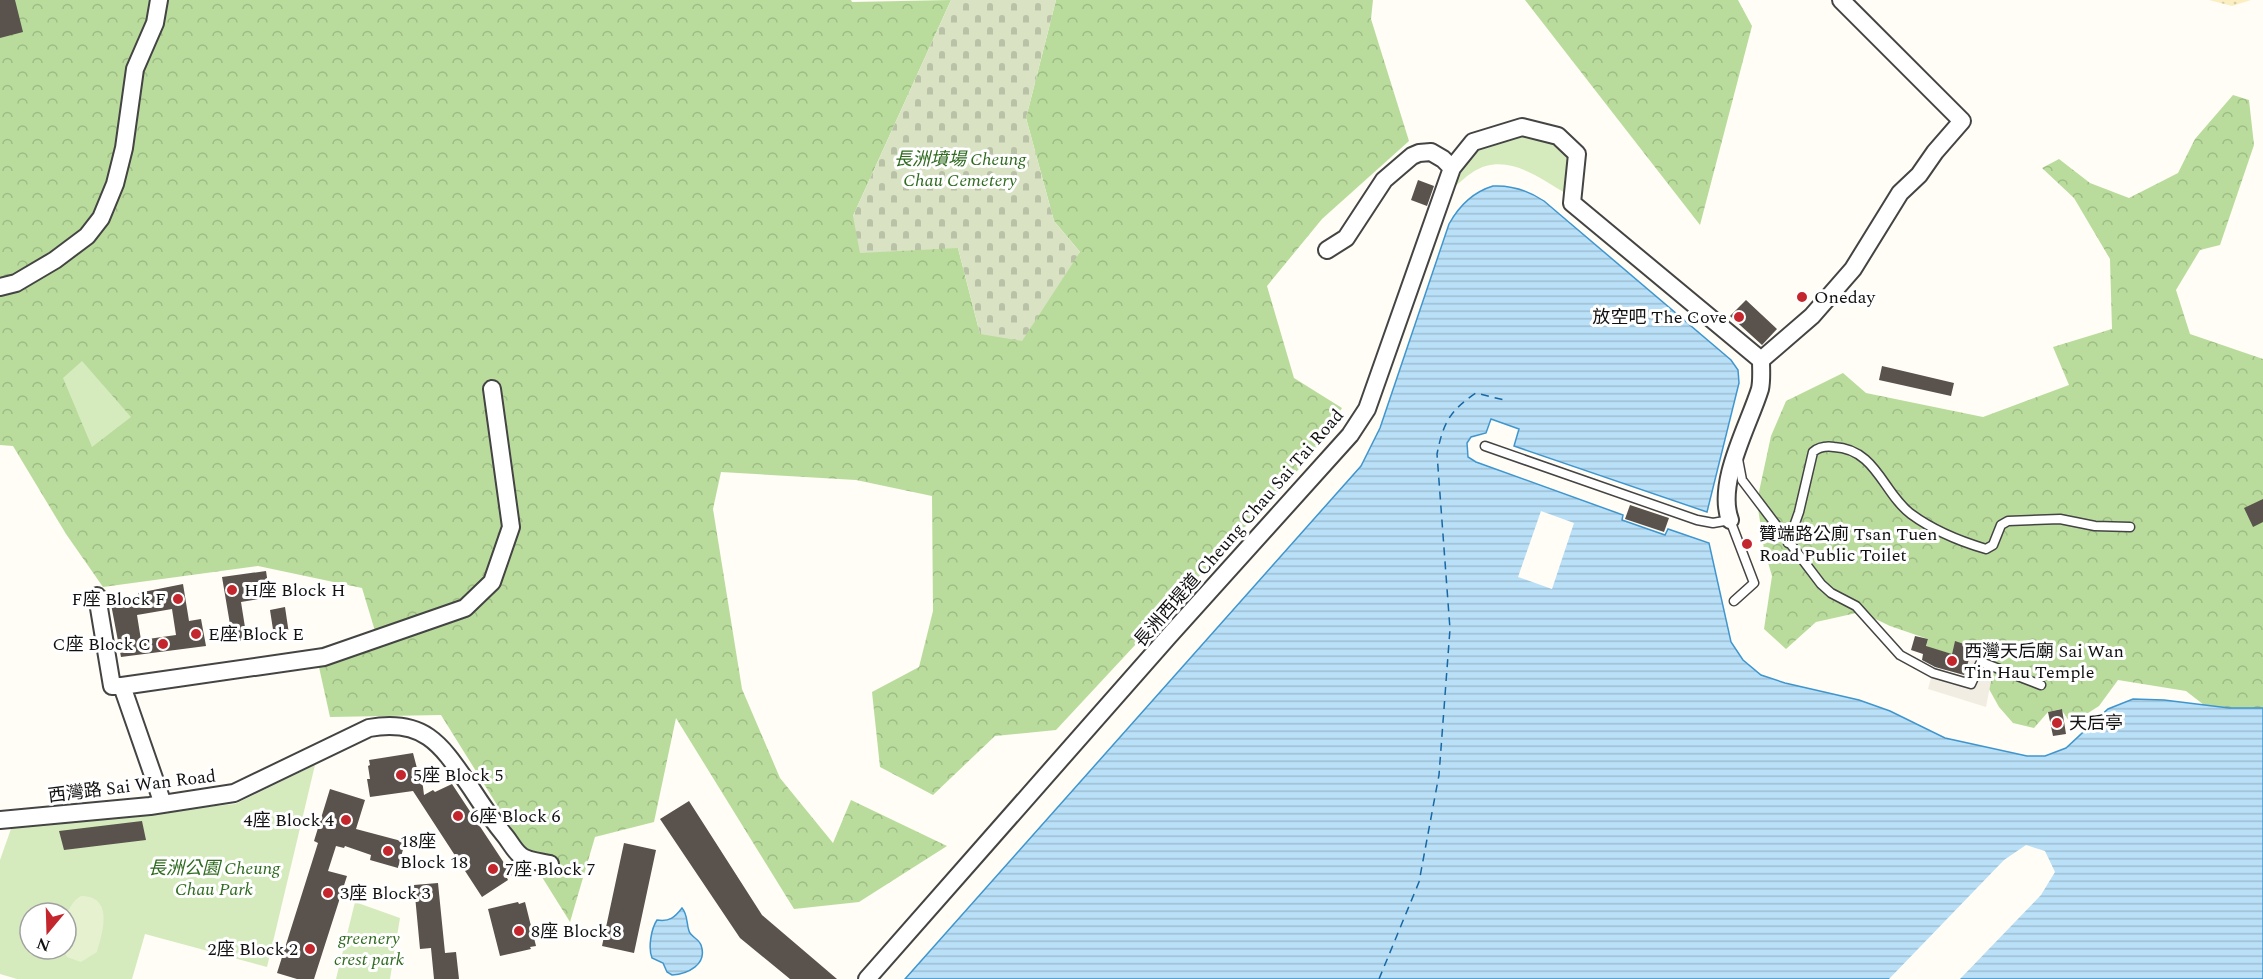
<svg xmlns="http://www.w3.org/2000/svg" width="2263" height="979" viewBox="0 0 2263 979" font-family="Spectral,'Noto Sans TC',serif">
	<style>
		.forest { fill: url(#forest-crowns) }
		.sand { fill: url(#sand-dots) }
		.cemetery { fill: url(#cemetery-stones) }
		.park { fill: #d5ebbd; fill-rule: evenodd }
		.pitch { fill: #e6f2cf }
		.plaza { fill: #f1ede2 }
		.water { fill: url(#water-rules); stroke: #3f96cf; stroke-width: 1.5 }
		.pier { fill: #fffdf5 }
		.lines { fill: none; stroke-linecap: round; stroke-linejoin: round }
		.ferry { stroke: #1768a6; stroke-width: 1.5; stroke-dasharray: 8 6; stroke-linecap: butt }
		.building { fill: #5a524d; fill-rule: evenodd }
		.service-casing { stroke: #444; stroke-width: 11 }
		.minor-casing { stroke: #444; stroke-width: 20 }
		.service { stroke: #fff; stroke-width: 8 }
		.minor { stroke: #fff; stroke-width: 16 }
		.poi-dot { fill: #c4262e; stroke: #fff; stroke-width: 2 }
		.labels { text-anchor: middle; dominant-baseline: central; stroke-width: 6; stroke-linejoin: round; paint-order: stroke }
		.park-label { font-size: 18px; font-style: italic; fill: #2f6b1f; stroke: #fff }
		.poi-label { font-size: 18px; fill: #111; stroke: #fff; text-anchor: start }
		.street-label { font-size: 18px; fill: #111; stroke: #fff }
	</style>
	<defs>
		<pattern id="forest-crowns" width="20" height="18" patternUnits="userSpaceOnUse" patternTransform="scale(1.5)"><rect width="20" height="18" fill="#b9dc9c"/><path d="M2 6a3 3 0 1 1 6 0M12 15a3 3 0 1 1 6 0" fill="none" stroke="#9ebc85"/></pattern>
		<pattern id="sand-dots" width="8" height="8" patternUnits="userSpaceOnUse" patternTransform="scale(1.5)"><rect width="8" height="8" fill="#fbeec1"/><path d="M2 2h.1M6 6h.1" fill="none" stroke="#d6cba5" stroke-width="1.8" stroke-linecap="round"/></pattern>
		<pattern id="cemetery-stones" width="16" height="16" patternUnits="userSpaceOnUse" patternTransform="scale(1.5)"><rect width="16" height="16" fill="#d9e3c4"/><path d="M2 7V4a2 2 0 0 1 4 0v3zM10 15v-3a2 2 0 0 1 4 0v3z" fill="#b9c2a7"/></pattern>
		<pattern id="water-rules" width="6" height="5" patternUnits="userSpaceOnUse" patternTransform="scale(1.5)"><rect width="6" height="5" fill="#b9e0f7"/><path d="M0 2.5h6" fill="none" stroke="#9ebfd3"/></pattern>
	</defs>
	<rect width="100%" height="100%" fill="#fffdf5"/>
	<path class="forest" d="M0 0H851L852 2 951 0 853 216 958 248 980 334 1080 252 1054 221 1026 118 1056 0H1373L1371 19 1409 141 1322 219 1267 286 1294 378 1342 408 1311 456 1056 730 995 736 933 795 880 767 872 692 919 667 933 611 932 496 856 480 721 472 713 509 742 689 780 778 833 843 851 800 947 846 859 902 794 909 676 718 654 822 595 837 570 922 441 715 330 717 315 649 375 631 362 588 258 566 103 587 66 534 13 446 0 445Z
		M1525 0H1738L1752 26 1700 225Z
		M2233 95 2249 100 2254 145 2220 245 2200 250 2176 290 2190 334 2263 359V708H2229L2204 705 2186 691 2118 680 2099 706 2071 724 2061 709 2048 712 2034 728 2013 723 1999 707 1989 689 1995 660 1971 652 1972 647 1955 642 1952 654 1926 647 1928 639 1890 626 1861 612 1816 622 1786 649 1764 629 1772 576 1764 549 1757 501 1771 436 1786 401 1843 373 1866 393 1983 417 2069 385 2053 347 2112 329 2110 259 2074 198 2042 168 2059 159 2090 183 2129 198 2178 173 2195 139Z"/>
	<path class="sand" d="M2209 0H2251L2232 6Z"/>
	<path class="cemetery" d="M951 0H1056L1026 118 1054 221 1080 252 1022 341 980 334 958 248 860 253 853 216Z"/>
	<path class="park" d="M1524 135 1554 140 1570 158 1567 194C1539 178 1506 151 1473 172 1465 177 1458 184 1451 190 1464 149 1486 145 1524 135Z
		M82 361 131 417 92 447 63 378Z
		M315 765 267 967 145 934 132 979H17L0 974V860L12 826 235 804ZM30 913H66V949H30Z
		M355 902 400 918 390 979H336Z"/>
	<path class="pitch" d="M81 896C114 896 103 932 97 952L81 962 67 957 63 949H66C66 928 62 908 81 896Z"/>
	<path class="plaza" d="M1971 652 1995 660 1986 707 1928 689 1934 667 1963 676Z"/>
	<path class="water" d="M1493 186C1512 185 1529 191 1544 201L1731 360 1738 370 1739 383 1707 512 1514 446 1519 429 1491 419 1486 433 1471 437 1467 443 1468 457 1476 462 1623 515 1622 520 1665 535 1668 529 1709 543 1731 642 1743 660 1761 675 1785 683 1859 700 1890 711 1945 738 2027 756H2045L2066 748 2108 709 2133 699 2164 700 2229 708H2263V979H905L1361 466 1380 428 1449 224C1459 206 1473 192 1493 186Z
		M682 908C688 915 686 922 689 931 691 937 699 939 701 945 708 965 687 974 672 975L667 972 663 963 652 958C648 948 651 929 657 920 670 922 675 917 682 908Z"/>
	<path class="pier" d="M1541 511 1574 523 1552 589 1518 577Z
		M2026 845 2045 851 2055 872 2041 895 1960 979H1889L2004 860Z"/>
	<g class="lines">
		<path class="ferry" d="M1379 979 1419 882 1439 775 1450 629 1437 454C1443 424 1449 411 1476 393L1504 400"/>
	</g>
	<path class="building" d="M0 0H15L23 32 0 38Z
		M1418 180 1434 186 1427 206 1411 200Z
		M1746 300 1777 329 1762 345 1730 316Z
		M1882 366 1954 383 1951 396 1879 380Z
		M2263 499V522L2253 527 2244 508Z
		M1630 505 1669 518 1664 532 1625 519Z
		M266 571 270 597 241 602 247 640 233 642 222 577Z
		M183 584 189 621 201 619 206 646 121 657 111 604 139 600 138 593ZM172 609 176 635 141 640 137 615Z
		M285 607 289 634 274 636 270 610Z
		M1915 636 1928 639 1926 646 1952 654 1955 641 1973 647 1964 675 1935 667 1922 660 1923 654 1911 650Z
		M2062 709 2066 734 2053 736 2048 712Z
		M413 753 418 772 421 771 424 795 433 790 435 792 452 784 512 875 507 878 508 880 482 897 413 791 370 797 367 779H370L368 766 370 765 369 760Z
		M330 789 365 800 356 829 405 842 398 868 370 860 371 855 345 846 344 848 336 846 328 871 347 876 314 979H297L277 973 318 843 314 841Z
		M689 801 762 915 837 979H790L740 938 660 819Z
		M142 821 146 840 64 850 59 831Z
		M624 843 656 850 634 953 602 946Z
		M438 883 445 953 456 952 459 979H434L431 948 420 949 414 885Z
		M518 902 519 904 525 902 536 946 530 947 531 949 500 956 488 909Z"/>
	<g class="lines">
		<defs>
			<path id="service" d="M1485 446 1697 520 1713 523 1730 520 1754 583 1734 601
				M1738 459 1742 480 1821 584 1831 593 1856 606 1900 655 1933 673 1971 684 1981 662 2041 685
				M1788 543 1799 512 1813 452C1819 447 1827 446 1834 447 1876 449 1883 493 1911 514 1934 531 1959 541 1986 549L1993 545 2001 525 2008 521 2060 519 2095 526 2130 527"/>
			<path id="minor" d="M1327 250 1346 238 1384 180 1412 156 1419 153 1431 152 1443 159 1452 168
				M0 287 16 283 55 260 87 236 101 218 115 184 124 148 135 69 155 23 159 0
				M1761 360 1812 316 1853 269 1900 193 1919 175 1935 152 1962 121 1841 0
				M1730 520C1716 482 1749 425 1760 389 1762 380 1761 370 1761 360
				M97 596 112 686H122L163 804
				M122 686 324 657 465 608 492 582 511 527 492 389
				M0 820 150 806 234 793 369 728C426 718 442 746 471 788 482 805 493 821 506 837 510 842 514 850 520 855 526 861 542 862 550 864
				M867 979 1169 636 1350 435 1367 409 1452 168 1473 142 1522 127 1558 136 1577 154 1572 203 1761 360"/>
		</defs>
		<use href="#service" class="service-casing"/>
		<use href="#minor" class="minor-casing"/>
		<use href="#service" class="service"/>
		<use href="#minor" class="minor"/>
	</g>
	<g class="poi-dot">
		<circle cx="1802" cy="297" r="6"/>
		<circle cx="1739" cy="317" r="6"/>
		<circle cx="1747" cy="544" r="6"/>
		<circle cx="232" cy="590" r="6"/>
		<circle cx="178" cy="599" r="6"/>
		<circle cx="196" cy="634" r="6"/>
		<circle cx="163" cy="644" r="6"/>
		<circle cx="1952" cy="661" r="6"/>
		<circle cx="2057" cy="723" r="6"/>
		<circle cx="401" cy="775" r="6"/>
		<circle cx="458" cy="816" r="6"/>
		<circle cx="346" cy="820" r="6"/>
		<circle cx="388" cy="851" r="6"/>
		<circle cx="493" cy="869" r="6"/>
		<circle cx="328" cy="893" r="6"/>
		<circle cx="519" cy="931" r="6"/>
		<circle cx="310" cy="949" r="6"/>
	</g>
	<g class="labels">
		<g class="park-label">
			<text x="960" y="159">長洲墳場 Cheung<tspan x="960" dy="21">Chau Cemetery</tspan></text>
			<text x="214" y="868">長洲公園 Cheung<tspan x="214" dy="21">Chau Park</tspan></text>
			<text x="369" y="938">greenery<tspan x="369" dy="21">crest park</tspan></text>
		</g>
		<g class="poi-label">
			<text x="1814" y="297">Oneday</text>
			<text x="1727" y="317" text-anchor="end">放空吧 The Cove</text>
			<text x="1759" y="534">贊端路公廁 Tsan Tuen<tspan x="1759" dy="21">Road Public Toilet</tspan></text>
			<text x="244" y="590">H座 Block H</text>
			<text x="166" y="599" text-anchor="end">F座 Block F</text>
			<text x="208" y="634">E座 Block E</text>
			<text x="151" y="644" text-anchor="end">C座 Block C</text>
			<text x="1964" y="651">西灣天后廟 Sai Wan<tspan x="1964" dy="21">Tin Hau Temple</tspan></text>
			<text x="2069" y="723">天后亭</text>
			<text x="413" y="775">5座 Block 5</text>
			<text x="470" y="816">6座 Block 6</text>
			<text x="334" y="820" text-anchor="end">4座 Block 4</text>
			<text x="400" y="841">18座<tspan x="400" dy="21">Block 18</tspan></text>
			<text x="505" y="869">7座 Block 7</text>
			<text x="340" y="893">3座 Block 3</text>
			<text x="531" y="931">8座 Block 8</text>
			<text x="298" y="949" text-anchor="end">2座 Block 2</text>
		</g>
		<g class="street-label">
			<text transform="translate(1239 528) rotate(-49)">長洲西堤道 Cheung Chau Sai Tai Road</text>
			<text transform="translate(132 786) rotate(-7)">西灣路 Sai Wan Road</text>
		</g>
	</g>
	<g transform="translate(48 931) rotate(199)"><circle r="28" fill="#ffffff" stroke="#a0a0a0" stroke-width="1.5"/>
	<path d="M0-4.5L10 22L0 15L-10 22Z" fill="#c4262e"/>
	<text y="-9" font-size="16" font-weight="bold" text-anchor="middle" fill="#111111">N</text>
	</g>
</svg>
